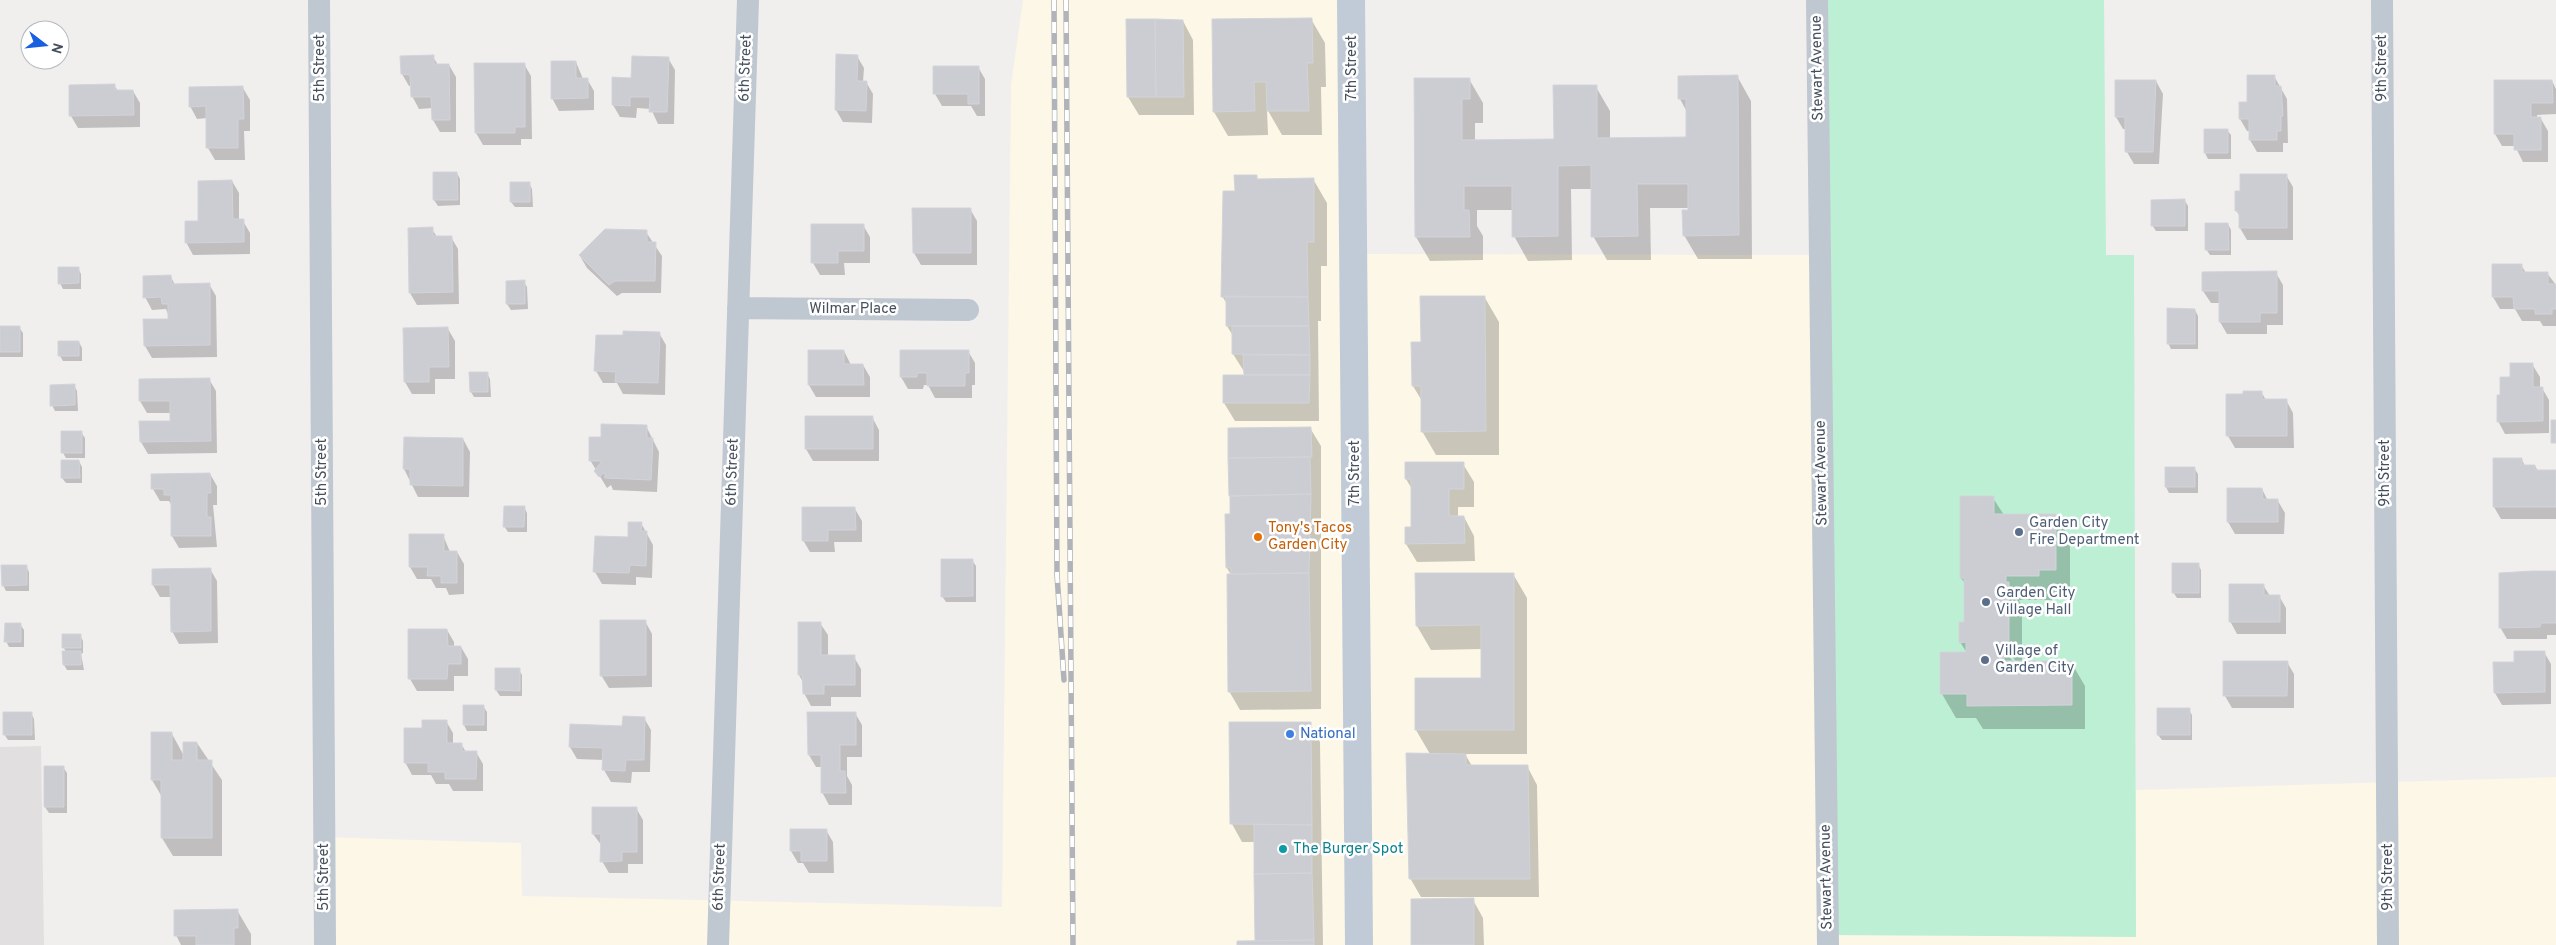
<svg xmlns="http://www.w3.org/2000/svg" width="2556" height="945" viewBox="0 0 2556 945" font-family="Overpass,sans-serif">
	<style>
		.commercial { fill: #fcf7e7 }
		.education { fill: #e2dfe0 }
		.green { fill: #bcefd4 }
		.shadow { fill: #0003; fill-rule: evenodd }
		.building { fill: #cbcdd3; stroke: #d2d4da }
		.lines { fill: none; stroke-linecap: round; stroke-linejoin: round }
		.street { stroke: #bfc7d0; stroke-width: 22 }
		.secondary { stroke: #c1cad7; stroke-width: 28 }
		.rail-casing { stroke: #b0b3b9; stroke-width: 5.5 }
		.rail { stroke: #fff; stroke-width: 4; stroke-dasharray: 11; stroke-linecap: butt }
		.service-dot { fill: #5c6f8a; stroke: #fff; stroke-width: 2 }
		.food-dot { fill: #e8710a; stroke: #fff; stroke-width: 2 }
		.shop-dot { fill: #3f7fe0; stroke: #fff; stroke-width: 2 }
		.culture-dot { fill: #0f9aa8; stroke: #fff; stroke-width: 2 }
		.labels { text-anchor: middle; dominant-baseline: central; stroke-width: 5; stroke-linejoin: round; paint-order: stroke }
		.street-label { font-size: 15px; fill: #46505c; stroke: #fff }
		.service-label { font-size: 15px; fill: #4e5e75; stroke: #fff; text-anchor: start }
		.food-label { font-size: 15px; fill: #c56008; stroke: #fff; text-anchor: start }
		.shop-label { font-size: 15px; fill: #366cbe; stroke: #fff; text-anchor: start }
		.culture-label { font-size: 15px; fill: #0d838f; stroke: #fff; text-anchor: start }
	</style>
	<rect width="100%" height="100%" fill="#f1eeee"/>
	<path class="commercial" d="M1023 0H1351L1356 254 1820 255 2135 937 2136 790 2556 777V945H321V837L521 843 522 896 1002 907 1011 85Z"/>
	<path class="education" d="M41 746 44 945H0V747Z"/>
	<path class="green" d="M1817 0H2104L2106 255H2134L2136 937 1824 935Z"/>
	<path class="shadow" d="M1311 19 1325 43 1326 87H1321L1322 135H1282L1267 109 1268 135 1228 136 1214 112 1213 20Z
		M1183 21 1193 40 1194 115H1139L1128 97Z
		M857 56 864 68 863 82H866L873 94 872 123 843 122 836 110Z
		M402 57H433L438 65H449L456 77V132H440L433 120V108L419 109 412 96V86H409L402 74Z
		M668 58 675 70 674 124H658L651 109 637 108 636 118 620 117 613 105 632 79Z
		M576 62 583 79H587L594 91V110L559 111 552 98Z
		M524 64 531 76 532 139H521V145H483L476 133 475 65Z
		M978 67 985 79V116H977L971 106H942L935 94Z
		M1737 76 1751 101 1752 259H1698L1684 235 1689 208H1650L1651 260H1607L1593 236 1592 189H1571L1572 260 1528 261 1514 236V210H1477V226L1483 236V260L1430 261 1416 237 1415 80 1469 79 1483 103V123H1475V141H1555L1596 87 1610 111V139L1687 138V112L1680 99Z
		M2274 76 2287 99 2288 143H2283V152H2257L2250 140V131H2247L2240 119 2249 103Z
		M2156 81 2163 94 2159 164H2134L2127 152V129H2123L2116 117Z
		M2552 81 2556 89V114L2537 115V119H2541L2548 131V162H2523L2515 146H2502L2495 134Z
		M114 85 118 91H133L140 103V127L78 128 71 116 70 86Z
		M243 88 250 100V131H244L245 160H215L208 148 207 118 197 119 190 106Z
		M2227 130 2231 135V159H2208L2205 153Z
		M457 173 460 179V205L438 206 434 200Z
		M2286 175 2293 187V240H2247L2240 228V217L2236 210 2241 192Z
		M1256 176 1259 181 1313 179 1327 203V266H1321V321H1318L1319 421H1235L1224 403V377H1245V373L1233 354V336L1227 326V304L1222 296 1236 192Z
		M232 181 239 193V221H243L250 233V254L193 255 186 242Z
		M529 183 532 189 533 207H515L511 202Z
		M2185 201 2188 206V231H2156L2152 225Z
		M970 209 977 221V265H921L914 253Z
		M2228 224 2231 230V255H2210L2206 249Z
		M863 225 870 237V263H844L845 275H820L813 263Z
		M432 229 437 237H451L458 249 459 304 417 305 410 293Z
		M646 232 662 256 661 293H622L617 296 587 268 580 256Z
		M2521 265 2526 273H2547L2556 285V326H2543L2540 321H2522L2515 309H2500L2493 297Z
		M78 268 81 274V289H63L60 283Z
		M2204 273H2276L2283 285V325H2267V334H2227L2220 322V303H2211L2203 291Z
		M171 277 175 285 209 284 216 296 217 357 152 358 145 346 170 320 166 309 152 310 145 297Z
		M524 282 527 287 528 309 511 310 507 304Z
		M1485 298 1499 322V455H1436L1422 431V401L1413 386 1412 343H1422Z
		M2195 310 2198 316V349H2171L2168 343Z
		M0 327H19L23 333V357H0Z
		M448 329 455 341V379H435V394H412L405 382Z
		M659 333 666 345 665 395 623 394 617 383H603L596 371 624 337Z
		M79 342 82 348V361H63L60 356Z
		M844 351 851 365H863L870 377V397H816L809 385Z
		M901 351H968L975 363V385H972V398H935L928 385H924L923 389H908L901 377Z
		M2532 364 2540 377V388H2542L2549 400V433L2505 434 2498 421 2502 396 2511 378Z
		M487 373 490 379 491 397H474L471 392Z
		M209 379 216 391 217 453 148 454 141 442V422H171V413H147L140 401Z
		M74 385 77 391 78 411H55L52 405Z
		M2261 392 2266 400H2286L2293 413 2294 448H2235L2228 436V395Z
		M872 417 879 430V461H813L806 449V418Z
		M646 426 659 452 657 492 613 490 611 485 607 488 590 460 602 438Z
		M1310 428 1321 446V709L1240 710 1229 691 1231 575 1227 568 1231 515 1229 429Z
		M81 432 85 438V458H66L63 453Z
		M463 439 470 452 469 497H418L404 469Z
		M2522 460 2525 466H2535L2538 471H2556V519H2501L2494 507Z
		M79 461 82 467V483H66L62 478Z
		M1406 463 1463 464 1474 482V507H1458V517H1464L1474 536 1475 561 1417 562 1406 544 1412 528V489L1406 479Z
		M2194 468 2198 474V493H2169L2166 487Z
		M210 474 217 486V505H213L217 547 179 548 172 536V506L169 501H160L153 489Z
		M2228 489H2262L2268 501H2278L2285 513 2284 534H2235L2228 522Z
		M1993 498 2004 515H2056L2070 539V594H2052V600H2019L2022 608V662H2071L2085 686V729H1983L1976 718H1956L1942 694 1967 653 1960 642 1966 623V585L1961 578ZM2007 647 2016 662H2013L2004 648Z
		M524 507 527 513V532H508L504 526Z
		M855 509 862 521V542H834L835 552H810L803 540Z
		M641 523 653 545 652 578 636 577V585L602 584 595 572Z
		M410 535H443L450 552H457L464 564V594L449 595 446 588H436L431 579H417L410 567Z
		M972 560 976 566V602H946L942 596Z
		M2198 564 2201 570V598H2177L2173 592Z
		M26 566 29 572V591H6L3 585Z
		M210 569 217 581 218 643 179 644 172 631V597H160L153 585Z
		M2556 573V635H2547V639H2507L2500 627Z
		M1417 574H1513L1527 598V754H1465L1472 766H1527L1537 785 1539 897H1421L1410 878 1430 754 1416 730 1482 679V649L1431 650 1417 626Z
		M2263 585 2270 596H2279L2286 608V634H2237L2230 621Z
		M645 621 652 634V687L609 688 601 675Z
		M799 623H820L828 635V656L854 657 861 669V697H831V706H811L804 693V684L799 675Z
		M20 624 24 630V647H9L6 641Z
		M447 630 454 642V647H461L468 659V676H454V691H417L410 679Z
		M80 635 83 641V653L81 654 84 670H67L64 665 66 652 64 648Z
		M2544 652 2551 664V704L2502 705 2495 693 2515 663Z
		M2224 662H2287L2294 674V708H2232L2225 696Z
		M496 670H519L522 675V696H500L496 690Z
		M483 706 487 712V731H467L464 725Z
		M2189 710 2192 715V740H2162L2158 735Z
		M31 713 34 719 35 740H8L4 734Z
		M809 713H855L862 725V757H847V776L852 785V805H829L822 792V767H816L809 755Z
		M644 718 651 730 650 772H632L631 783 611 782 604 770V760L577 759 570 747Z
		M446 721 453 733V744H461L466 752H476L483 764V791H453L449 784H436L431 775H412L405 762 424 729Z
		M1310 723 1320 742 1323 945H1238L1257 942 1256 842H1242L1232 824Z
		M172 734 184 756 197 743 222 780V856H173L162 838V797L152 780Z
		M63 767 67 773V813H49L45 807Z
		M636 808 643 820V864H628V873H609L602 861V846L593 834Z
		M791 830H826L833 842 834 873H809L803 863H798L791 851Z
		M1473 900 1483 918 1484 945H1412Z
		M237 910 251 934V945H181L176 935Z"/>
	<path class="building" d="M1312 18 1313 63H1307L1309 111H1267L1266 82H1254L1255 111 1213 112 1212 19Z
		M1126 19H1155L1156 97H1127Z
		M1155 19 1183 20 1184 97H1156Z
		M836 54 858 55 857 81H867L866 111 835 110Z
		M434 55V64H449L450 120H432L431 97H411L410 75 401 74 400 56Z
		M632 56 669 57 667 112H649L650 97H630V106L612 105V77L631 78Z
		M551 61H576V78H588V98L551 99Z
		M474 63H525V127H515V133H475Z
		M933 66H979V104H968V94H933Z
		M1738 75 1739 235 1683 236 1682 210H1688V184H1637L1638 236 1591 237V165L1558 166V236L1512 237V186H1464V210H1469L1470 237H1415L1414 78H1470V99H1462V140L1554 139 1553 85H1597V138L1686 137V99H1678V76Z
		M2247 75H2275V86H2281L2283 116H2281V131H2277V140H2249V119H2239V102H2247Z
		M2115 80H2156L2153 152H2125V117H2115Z
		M2494 80H2552L2553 103H2531V117H2541V150H2514V134H2494Z
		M115 84V90H133L134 115 69 116V85Z
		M243 86 244 119H238V148H206V106L189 107V87Z
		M2204 129H2228V153H2204Z
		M433 172H457L458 200H433Z
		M2240 174H2287V228H2239V211H2235V191H2240Z
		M1234 175H1257V179L1314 178V242H1307L1308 297H1221L1223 191H1235Z
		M232 180 233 219H244V242L185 243V221H198V181Z
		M510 182H530V202H510Z
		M2185 199V226H2151V200Z
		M912 208H971V253H913Z
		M2205 223H2228L2229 250H2205Z
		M811 224H864V251H838V263H811Z
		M433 227V236H452L453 292 409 293 408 228Z
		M605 229 647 230V242H656L655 281H615L609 285 579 255Z
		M2492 264H2522V272H2548V284H2556V309H2552V314H2535V309H2514L2513 297H2492Z
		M58 267H79V283L58 284Z
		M2277 271V313H2260V322H2219V291H2202V272Z
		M171 275 172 284 210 283V345L144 346 143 319H168V304H162L161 297 143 298V276Z
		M525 280V304H506V281Z
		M1226 296 1308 297 1309 326H1226Z
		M1420 296H1485L1486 431 1421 432V386H1412L1411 342H1421Z
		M2167 308 2195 309V344H2167Z
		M0 326H20V352H0Z
		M1232 326H1309L1310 355 1232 354Z
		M448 327 449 367H429V382H404L403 328Z
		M623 331 660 332 658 383 615 382 616 372 594 371 596 335H623Z
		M58 341H79V356H58Z
		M808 350H844V364H863L864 385H808Z
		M900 350H969V373H965V386H927V373H917V377H900Z
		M1243 355H1310V375H1244Z
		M2510 363H2533V387H2543V421L2497 422V395H2500V377H2510Z
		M469 372H488V392H470Z
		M1223 375H1310L1309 403H1223Z
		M210 378 211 441 140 442 139 421H170V401H139V379Z
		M75 384V405L50 406V385Z
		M2243 391H2262V399H2287V436H2226V394H2243Z
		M805 416H873V449H805Z
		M2551 420H2556V443H2551Z
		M601 424 647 425V438H653L651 480 605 478V472L599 477 594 471 602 461H589V437H601Z
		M1311 427 1312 457 1228 458V428Z
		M61 431H82V453H61Z
		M404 437 463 438V486L410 485V469H403Z
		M1310 457 1311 494 1229 496 1228 458Z
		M2493 458H2522V465H2535V470H2556V507H2493Z
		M61 460H79L80 478H61Z
		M1405 462H1464V489H1449V516H1464L1465 543 1405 544V527H1411V479H1405Z
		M2165 467H2195V487H2165Z
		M210 473 211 493H207V517H211V536H171V495H164V489H151V474Z
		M2227 488H2262L2263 499H2278V522H2227Z
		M1311 494 1309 573 1231 574V568H1226L1225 514H1230V496Z
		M1960 496H1994V514H2056V570H2039V576H2006V582H2009V653H2004V661H2072V705L1967 706V694H1940V652H1966V642L1959 643V622H1964V578H1960Z
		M504 506H525L524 527H503Z
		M802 507H855L856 530H828V541H802Z
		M628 522H642L641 531H647L646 566 630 565 629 573 593 572 595 536 628 537Z
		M409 534H444V551H457V583H441V576H427L428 567H409Z
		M941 559H973V596L941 597Z
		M2172 563H2199V593H2172Z
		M1 565H27V585L2 586Z
		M211 568V631L171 632 170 585H152V569Z
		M2532 571H2556V623H2541L2540 627 2499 628V573Z
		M1309 573 1311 691 1228 692 1227 574Z
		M1415 573H1514V730H1415V678H1481V625L1416 626Z
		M2229 584H2264V595H2280V622H2229Z
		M600 620H646V675L600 676Z
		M798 622H821V655H855V685H824V694H803L802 675H798Z
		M5 623H21V642H4Z
		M408 629H447L448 646H461V664H448L447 679H408Z
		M62 634H81V648H62Z
		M62 651H81V665H63Z
		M2514 651H2545V692L2494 693 2493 662H2514Z
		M2223 661H2288L2287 696H2223Z
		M495 668H520V691L495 690Z
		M463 705H484V725H463Z
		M2157 708H2190V735H2157Z
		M3 712H32V735H3Z
		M807 712H856V745H840V771H845L846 793H821V755H808Z
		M623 716 645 717 644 760H626L625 771 602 770 603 748 569 747 570 724 622 726Z
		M422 720H447V743H462V751H477L476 779H445V772H428V763H404V728H422Z
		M1229 722H1311L1312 825 1230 824Z
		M151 732H172V760H183V742H197V760H212V838H161V780H151Z
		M1406 753 1466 754V765H1528L1530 879H1409Z
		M44 766H64V807H44Z
		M592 807H637V852H622V861L600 862 601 834H592Z
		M1254 824 1312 825V873L1254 874Z
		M790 829H827V861H801V851H790Z
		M1312 873 1314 940 1255 941 1254 874Z
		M1474 898V945H1411V899Z
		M238 909V928H234V945H196V936H174V910Z
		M1314 940V945H1237V941Z"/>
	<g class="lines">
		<path class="street" d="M319 0 325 945
			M1817 0 1828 945
			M2382 0 2388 945
			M738 308 968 310
			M718 945 748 0"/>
		<path class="secondary" d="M1351 0 1359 945"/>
		<defs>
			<path id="rail" d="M1054 0 1057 575 1064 680
				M1066 0 1073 945"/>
		</defs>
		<use href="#rail" class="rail-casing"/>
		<use href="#rail" class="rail"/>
	</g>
	<g class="service-dot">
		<circle cx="2019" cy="532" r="5"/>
		<circle cx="1986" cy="602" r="5"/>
		<circle cx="1985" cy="660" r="5"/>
	</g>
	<circle class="food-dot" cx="1258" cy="537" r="5"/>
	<circle class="shop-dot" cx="1290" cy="734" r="5"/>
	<circle class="culture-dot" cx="1283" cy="849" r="5"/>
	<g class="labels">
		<g class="street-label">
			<text transform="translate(320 68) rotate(-90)">5th Street</text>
			<text transform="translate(746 68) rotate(-88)">6th Street</text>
			<text transform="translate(1352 68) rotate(-90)">7th Street</text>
			<text transform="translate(1818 68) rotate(-91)">Stewart Avenue</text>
			<text transform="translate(2382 68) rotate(-90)">9th Street</text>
			<text x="853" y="309">Wilmar Place</text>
			<text transform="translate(322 472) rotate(-90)">5th Street</text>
			<text transform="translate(733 472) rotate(-88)">6th Street</text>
			<text transform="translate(1355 473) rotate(-90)">7th Street</text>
			<text transform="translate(1822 473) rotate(-91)">Stewart Avenue</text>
			<text transform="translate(2385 473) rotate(-90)">9th Street</text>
			<text transform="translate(324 877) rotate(-90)">5th Street</text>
			<text transform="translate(720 877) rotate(-88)">6th Street</text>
			<text transform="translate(1827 877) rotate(-91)">Stewart Avenue</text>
			<text transform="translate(2388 877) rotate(-90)">9th Street</text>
		</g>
		<g class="service-label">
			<text x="2029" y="523">Garden City<tspan x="2029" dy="17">Fire Department</tspan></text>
			<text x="1996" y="593">Garden City<tspan x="1996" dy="17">Village Hall</tspan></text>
			<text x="1995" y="651">Village of<tspan x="1995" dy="17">Garden City</tspan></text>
		</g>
		<g class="food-label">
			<text x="1268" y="528">Tony's Tacos<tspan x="1268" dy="17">Garden City</tspan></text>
		</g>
		<g class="shop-label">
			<text x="1300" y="734">National</text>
		</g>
		<g class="culture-label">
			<text x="1293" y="849">The Burger Spot</text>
		</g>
	</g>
	<g transform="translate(45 45) rotate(106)"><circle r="24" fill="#ffffff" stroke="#b5b9be"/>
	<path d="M0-4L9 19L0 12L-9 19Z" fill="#1960e0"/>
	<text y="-8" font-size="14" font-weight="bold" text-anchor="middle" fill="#46505c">N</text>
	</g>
</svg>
